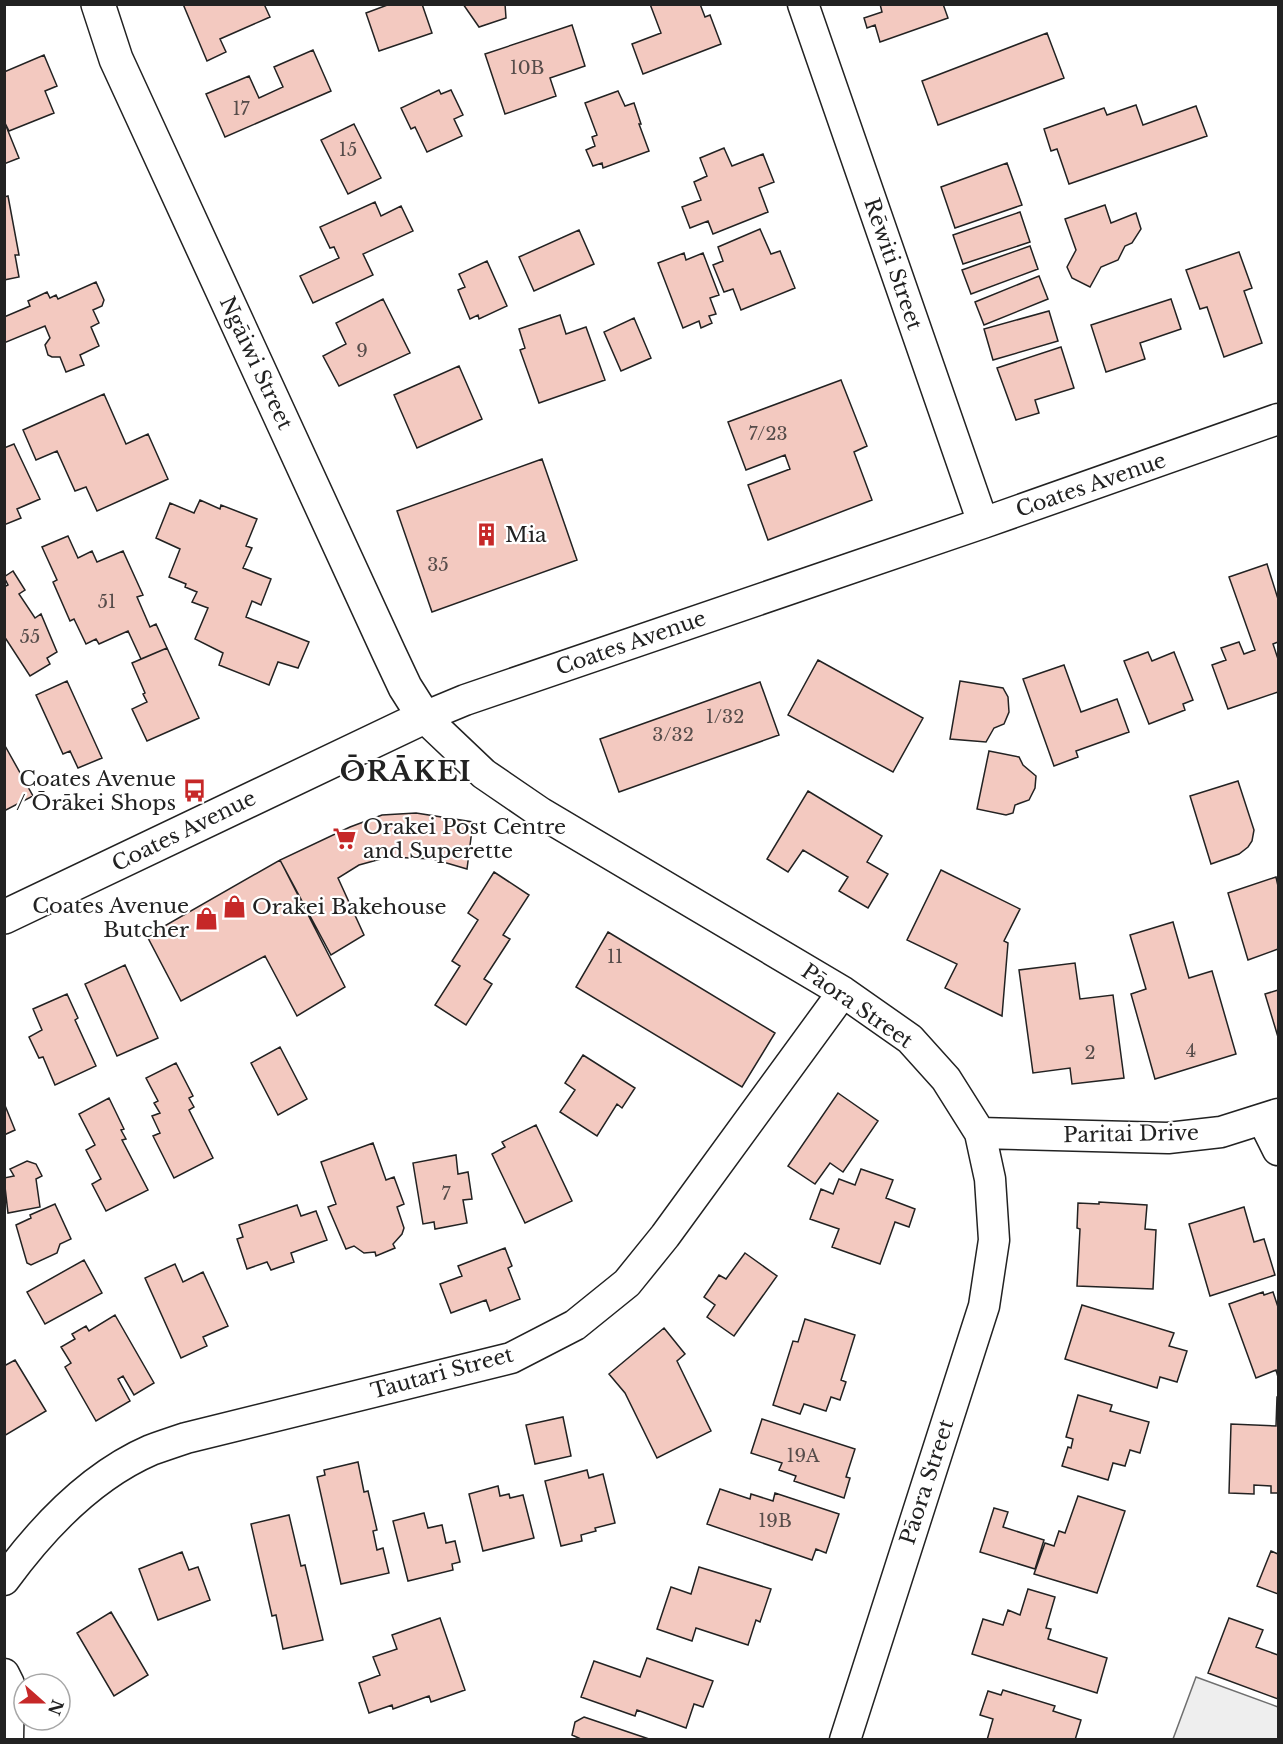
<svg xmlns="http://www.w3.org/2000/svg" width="1283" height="1744" viewBox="0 0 1283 1744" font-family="'Libre Baskerville',serif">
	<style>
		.green { fill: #eee; stroke: #6f6f6f; stroke-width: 1.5 }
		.building { fill: #f3c9c0; stroke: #222; stroke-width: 1.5 }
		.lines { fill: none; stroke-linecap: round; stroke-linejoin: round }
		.street-casing { stroke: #222; stroke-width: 33 }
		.secondary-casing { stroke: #222; stroke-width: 36 }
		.street { stroke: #fff; stroke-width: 30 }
		.secondary { stroke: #fff; stroke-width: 33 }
		.labels { text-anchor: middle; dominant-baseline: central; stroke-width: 4.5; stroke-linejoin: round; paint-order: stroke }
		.number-label { font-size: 18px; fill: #564c4a }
		.street-label { font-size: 21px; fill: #222; stroke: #fff }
		.poi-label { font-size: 21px; fill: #222; stroke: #fff; text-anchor: start }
		.district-label { font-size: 27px; font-weight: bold; letter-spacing: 1.5px; fill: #222; stroke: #fff }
	</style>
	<rect width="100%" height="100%" fill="#fff"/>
	<path class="green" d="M1196 1677 1278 1707V1739H1173Z"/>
	<path class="building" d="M183 4H264L270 17 220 39 226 52 207 61Z
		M390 4H422L432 33 379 51 366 13Z
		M463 4H505L506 18 479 27Z
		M650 4H700L705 17 710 15 721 44 643 74 632 44 661 33Z
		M880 4H943L948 18 880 42 875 25 867 28 864 18 882 12Z
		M572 25 585 66 550 78 556 96 505 114 485 54Z
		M1047 33 1064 78 938 125 922 81Z
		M313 50 331 91 225 137 206 94 249 76 259 98 283 87 274 67Z
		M44 55 57 86 45 91 54 113 9 131 4 121V72Z
		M439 90 441 94 451 90 463 115 454 119 462 136 427 152 415 127 411 129 401 108Z
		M618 91 625 106 634 103 641 124H639L649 151 603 168 602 163 593 166 586 150 595 146 592 137 597 135 585 103Z
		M1136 105 1143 125 1196 106 1207 136 1069 184 1057 149 1051 151 1044 129 1104 108 1107 115Z
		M4 121 19 158 4 164Z
		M354 124 381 178 348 194 321 140Z
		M724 148 732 166 763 154 774 182 759 188 768 212 713 234 708 221 690 228 682 207 701 200 694 182 707 176 700 158Z
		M1007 163 1022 205 955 228 941 187Z
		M8 196 19 255H15L19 277 4 280V197Z
		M375 202 381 216 401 206 413 231 363 254 373 275 313 303 300 276 339 258 334 247 330 248 320 227Z
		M1105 205 1111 223 1136 213 1141 229 1132 243 1125 246 1118 260 1101 267 1090 287 1072 278 1067 267 1076 250 1065 219Z
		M1020 212 1030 242 963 264 953 235Z
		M760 229 771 254 780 251 795 288 741 310 733 289 724 292 713 265 723 261 718 247Z
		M579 230 594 264 534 291 519 257Z
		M1030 246 1038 269 971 294 962 270Z
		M1239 252 1252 288 1244 291 1262 343 1224 357 1207 307 1200 309 1186 270Z
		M684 253 686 260 703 253 719 295 710 298 716 314 709 316 712 323 701 328 699 321 683 328 658 263Z
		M487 261 507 306 479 319 478 315 470 319 458 290 465 287 459 274Z
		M1039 276 1048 299 984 325 975 302Z
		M96 282 104 300 102 306 93 310 99 323 91 327 99 346 80 355 84 365 66 372 60 357H52L48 355 45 345 50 338 45 326 4 343V317L30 306 28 301 47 292 50 298 56 295 58 299Z
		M383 299 410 353 339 386 323 356 346 344 336 323Z
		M1171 299 1181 329 1140 343 1145 359 1106 372 1091 325Z
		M1049 311 1058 341 993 360 984 329Z
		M560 315 566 334 586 327 605 380 539 403 520 350 525 348 519 329Z
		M634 318 651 358 621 371 604 332Z
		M1061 347 1074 388 1035 400 1039 413 1016 420 997 368Z
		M459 366 482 419 417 448 394 395Z
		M841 380 867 446 854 452 872 500 768 540 748 485 790 469 785 455 746 470 728 422Z
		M104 394 126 444 148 434 168 479 97 511 86 487 75 491 57 451 36 460 23 430Z
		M14 444 40 499 17 509 21 518 4 525V448Z
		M542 459 577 560 432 612 397 511Z
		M200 500 220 509 221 505 257 519 246 546 252 548 243 568 271 579 261 605 252 601 246 617 309 642 298 668 278 662 269 685 219 665 223 653 195 639 208 608 192 602 197 592 185 587 186 584 169 577 180 549 156 538 170 503 194 513Z
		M68 536 78 558 92 551 97 562 123 551 143 595 137 597 150 627 156 624 167 648 141 659 128 631 99 644 96 639 86 644 74 619 70 621 53 582 57 580 42 547Z
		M1267 564 1278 599V642L1273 644 1278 659V692L1228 709 1212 665 1226 660 1221 648 1239 642 1244 654 1255 650 1229 577Z
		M13 571 25 590 19 594 35 618 41 614 57 652 47 658 50 664 30 676 4 636V587L8 585 4 577Z
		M167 648 199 718 147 741 132 709 147 702 143 694 145 693 132 663Z
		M1148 652 1152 661 1174 652 1193 700 1183 704 1185 710 1149 724 1124 661Z
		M818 660 923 718 893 772 788 715Z
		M1064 665 1081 712 1117 699 1129 732 1076 751 1078 757 1054 766 1023 679Z
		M67 681 102 758 78 768 70 751 63 754 36 695Z
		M960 681 1003 688 1008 697 1009 712 1004 724 994 728 986 742 950 739Z
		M760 682 779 735 619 792 600 739Z
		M4 744 33 796 4 811Z
		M989 751 1019 757 1023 765 1036 776 1035 788 1029 800 1015 805 1013 813 1006 815 977 809Z
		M1238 781 1254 830 1252 841 1248 847 1239 854 1211 864 1190 796Z
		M808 791 882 836 867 862 888 874 868 908 839 891 848 877 803 850 788 872 767 859Z
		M416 813 473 822 467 869 433 859 388 857 359 865 338 878 364 935 331 955 280 860 350 827 382 815Z
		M280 860 345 987 297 1016 265 956 181 1001 147 936Z
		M941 870 1020 909 1004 941 1008 943 1002 1016 945 988 957 964 907 940Z
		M494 872 529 895 503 935 510 939 484 979 492 984 466 1025 435 1005 460 966 452 961 478 920 468 913Z
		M1276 877 1278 886V949L1248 960 1228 893Z
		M1173 922 1189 978 1212 971 1236 1054 1155 1079 1131 994 1146 989 1130 935Z
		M608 932 775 1033 742 1087 576 987Z
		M1075 963 1080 999 1113 995 1124 1078 1072 1084 1070 1068 1033 1073 1019 970Z
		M125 965 158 1038 117 1056 85 984Z
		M1278 990V1037L1265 994Z
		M67 994 78 1018 75 1020 96 1066 55 1085 43 1057 39 1058 29 1037 42 1030 33 1009Z
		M280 1047 307 1099 278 1115 251 1063Z
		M583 1055 635 1088 622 1108 617 1104 597 1136 560 1112 575 1090 565 1083Z
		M176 1063 193 1096 189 1098 194 1107 189 1110 213 1158 174 1178 153 1136 160 1133 152 1116 160 1113 154 1103 158 1101 146 1078Z
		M838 1093 878 1121 843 1172 830 1163 815 1184 788 1166Z
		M109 1098 124 1129 121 1130 126 1139 122 1140 148 1190 106 1211 92 1184 101 1179 86 1150 95 1145 79 1114Z
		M4 1103 15 1130 4 1135Z
		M536 1125 572 1201 525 1223 492 1154 505 1147 502 1142Z
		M373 1143 386 1180 394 1177 404 1204 397 1207 404 1228 402 1234 393 1244 395 1248 376 1256 375 1252 364 1253 354 1246 346 1249 328 1207 336 1204 321 1162Z
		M456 1155 458 1174 468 1172 472 1199 463 1200 467 1223 435 1229 434 1222 423 1224 413 1163Z
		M27 1161 36 1164 42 1176 36 1179 40 1207 8 1213 4 1178 14 1176 10 1169Z
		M861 1169 893 1180 886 1198 915 1209 909 1227 895 1222 880 1264 832 1247 839 1229 810 1219 821 1189 833 1194 839 1179 855 1185Z
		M1099 1202 1147 1205 1145 1229 1156 1230 1153 1289 1077 1286 1080 1229 1077 1228 1078 1203 1099 1204Z
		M55 1204 71 1239 60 1244 57 1253 31 1265 27 1263 16 1225 31 1218 30 1215Z
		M297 1205 301 1216 316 1211 327 1240 291 1253 294 1262 271 1270 267 1262 247 1269 237 1239 243 1237 239 1225Z
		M1244 1207 1254 1242 1264 1239 1275 1275 1210 1296 1189 1224Z
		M505 1248 512 1266 508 1268 520 1299 490 1311 486 1300 451 1313 440 1284 462 1276 458 1266Z
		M745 1253 777 1276 734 1336 707 1317 715 1305 704 1297 719 1275 726 1279Z
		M84 1260 102 1293 45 1324 27 1292Z
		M175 1264 183 1282 203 1272 228 1326 203 1337 207 1346 181 1358 145 1278Z
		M1263 1292 1264 1295 1273 1292 1278 1307V1377L1276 1370 1256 1378 1229 1304Z
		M1082 1305 1174 1333 1169 1346 1187 1351 1177 1382 1160 1377 1157 1388 1065 1359Z
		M115 1315 154 1383 134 1395 123 1376 118 1379 130 1401 96 1421 65 1367 71 1363 61 1347 75 1339 72 1334 86 1326 89 1331Z
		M805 1319 855 1335 841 1380 846 1382 840 1400 831 1397 826 1411 804 1404 800 1414 773 1405 793 1341 798 1342Z
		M664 1328 685 1354 677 1361 711 1431 657 1458 625 1393 609 1374Z
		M15 1360 46 1411 4 1436V1366Z
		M1078 1395 1112 1405 1110 1411 1149 1422 1140 1453 1130 1450 1125 1466 1113 1463 1108 1480 1062 1466 1068 1447 1071 1448 1073 1439 1066 1437Z
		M1277 1397H1278V1493H1271V1486L1254 1485V1494L1229 1493 1231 1424 1276 1426Z
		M563 1417 571 1456 535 1464 526 1425Z
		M762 1419 855 1449 846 1477 850 1478 844 1498 794 1481 796 1476 779 1470 782 1463 751 1453Z
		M358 1462 364 1492 368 1491 377 1530 373 1531 377 1550 383 1548 389 1573 341 1584 317 1477 325 1475 324 1470Z
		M587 1470 589 1478 603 1474 615 1523 595 1528 596 1531 581 1535 582 1541 561 1546 545 1481Z
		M498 1486 500 1496 509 1494 510 1498 523 1495 534 1538 483 1551 469 1494Z
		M720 1489 750 1499 751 1494 773 1501 775 1493 839 1514 826 1553 816 1549 812 1560 707 1524Z
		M1078 1496 1125 1511 1097 1593 1034 1574 1045 1543 1054 1546 1059 1531 1065 1533Z
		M994 1508 1008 1512 1003 1527 1044 1540 1035 1569 980 1552Z
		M424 1513 428 1528 442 1525 446 1543 455 1541 460 1562 452 1564 453 1570 408 1581 393 1521Z
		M289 1515 301 1566 305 1565 323 1640 283 1649 276 1615 272 1616 251 1524Z
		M1271 1551 1278 1554V1594L1257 1586Z
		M182 1552 189 1570 198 1567 210 1600 158 1620 139 1569Z
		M699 1567 771 1589 760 1622 756 1620 748 1645 696 1628 692 1641 657 1629 671 1587 691 1594Z
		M1028 1589 1055 1597 1046 1628 1051 1629 1048 1639 1107 1658 1097 1693 972 1654 983 1619 1003 1625 1008 1610 1020 1615Z
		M111 1612 148 1675 114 1696 77 1633Z
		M440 1618 465 1690 431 1702 429 1696 393 1709 392 1705 369 1713 359 1683 380 1675 373 1657 397 1649 392 1635Z
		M1229 1618 1263 1630 1256 1647 1278 1655V1699L1208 1673Z
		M647 1658 713 1681 703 1707 694 1704 686 1728 637 1710 635 1716 581 1697 594 1661 640 1677Z
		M1003 1690 1055 1706 1053 1711 1081 1720 1075 1740H987L993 1719 980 1715 988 1691 1001 1695Z
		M584 1717 652 1740H583L572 1735 575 1722Z"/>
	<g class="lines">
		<defs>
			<path id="street" d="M803 4 983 523
				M1263 1120 1278 1150
				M980 1133 1168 1138 1221 1132 1278 1114
				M4 1580C42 1528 91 1476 151 1450 162 1446 174 1442 186 1438L511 1358 575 1325 627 1283 665 1236 843 992
				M4 1674 9 1684 8 1740
				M845 1740 984 1306 994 1240 990 1179 980 1133 946 1079 910 1039 843 992 541 813 484 774 424 717 465 700 983 523 1278 419"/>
			<path id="secondary" d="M4 917 424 717 405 687 389 653 116 59 98 4"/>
		</defs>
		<use href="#street" class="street-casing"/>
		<use href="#secondary" class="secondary-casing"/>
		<use href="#street" class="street"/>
		<use href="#secondary" class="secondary"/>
	</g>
	<defs>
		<symbol id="building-bare" viewBox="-9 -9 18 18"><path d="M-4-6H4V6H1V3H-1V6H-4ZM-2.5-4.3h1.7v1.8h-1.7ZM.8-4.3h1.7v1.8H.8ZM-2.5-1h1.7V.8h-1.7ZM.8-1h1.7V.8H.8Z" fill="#c62828" stroke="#fff" stroke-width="2.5" paint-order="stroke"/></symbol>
		<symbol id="bus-bare" viewBox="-9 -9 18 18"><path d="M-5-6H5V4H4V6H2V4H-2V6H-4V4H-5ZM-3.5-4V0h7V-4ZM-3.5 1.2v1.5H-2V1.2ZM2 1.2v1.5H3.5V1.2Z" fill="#c62828" stroke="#fff" stroke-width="2.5" paint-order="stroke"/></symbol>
		<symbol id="supermarket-bare" viewBox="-9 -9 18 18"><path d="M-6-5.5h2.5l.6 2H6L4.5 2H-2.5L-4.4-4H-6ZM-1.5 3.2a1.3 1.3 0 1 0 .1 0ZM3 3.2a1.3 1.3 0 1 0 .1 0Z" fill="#c62828" stroke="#fff" stroke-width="2.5" paint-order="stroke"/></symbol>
		<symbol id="shop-bare" viewBox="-9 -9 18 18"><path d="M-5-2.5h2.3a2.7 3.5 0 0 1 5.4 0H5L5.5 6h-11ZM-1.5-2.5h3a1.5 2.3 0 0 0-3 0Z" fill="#c62828" stroke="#fff" stroke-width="2.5" paint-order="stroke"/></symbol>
	</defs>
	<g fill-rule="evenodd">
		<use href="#building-bare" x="470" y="518" width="33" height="33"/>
		<use href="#bus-bare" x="178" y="774" width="33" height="33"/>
		<use href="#supermarket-bare" x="328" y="822" width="33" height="33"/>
		<use href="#shop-bare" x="218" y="890" width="33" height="33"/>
		<use href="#shop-bare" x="190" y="902" width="33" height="33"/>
	</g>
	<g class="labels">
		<g class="number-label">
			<text x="527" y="68">10B</text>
			<text x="241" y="109">17</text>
			<text x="348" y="150">15</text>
			<text x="362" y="351">9</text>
			<text x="768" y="434">7/23</text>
			<text x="438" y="565">35</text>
			<text x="107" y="602">51</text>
			<text x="30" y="637">55</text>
			<text x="725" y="717">1/32</text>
			<text x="673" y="735">3/32</text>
			<text x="615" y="957">11</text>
			<text x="1191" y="1051">4</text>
			<text x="1090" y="1053">2</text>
			<text x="446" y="1194">7</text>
			<text x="803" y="1456">19A</text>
			<text x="775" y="1521">19B</text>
		</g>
		<g class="street-label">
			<text transform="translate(893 264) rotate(71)">Rēwiti Street</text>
			<text transform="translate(256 363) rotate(65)">Ngāiwi Street</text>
			<text transform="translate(1091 485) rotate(-19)">Coates Avenue</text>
			<text transform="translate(631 643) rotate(-19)">Coates Avenue</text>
			<text transform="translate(184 831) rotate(-26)">Coates Avenue</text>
			<text transform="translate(857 1006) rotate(35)">Pāora Street</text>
			<text transform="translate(1131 1134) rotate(-1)">Paritai Drive</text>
			<text transform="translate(442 1373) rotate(-15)">Tautari Street</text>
			<text transform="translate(927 1482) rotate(-72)">Pāora Street</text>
		</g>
		<g class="poi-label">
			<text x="505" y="535">Mia</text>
			<text x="176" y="779" text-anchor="end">Coates Avenue<tspan x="176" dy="24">/ Ōrākei Shops</tspan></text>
			<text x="363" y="827">Orakei Post Centre<tspan x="363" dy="24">and Superette</tspan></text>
			<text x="189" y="906" text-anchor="end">Coates Avenue<tspan x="189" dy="24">Butcher</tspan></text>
			<text x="252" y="907">Orakei Bakehouse</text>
		</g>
		<g class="district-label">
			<text x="406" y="771">ŌRĀKEI</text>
		</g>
	</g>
	<rect width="1283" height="1744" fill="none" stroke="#222222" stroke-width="12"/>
	<g transform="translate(42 1702) rotate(111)"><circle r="28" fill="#ffffff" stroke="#a7a7a7" stroke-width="1.5"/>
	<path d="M0-4.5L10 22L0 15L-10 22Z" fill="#c62828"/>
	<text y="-9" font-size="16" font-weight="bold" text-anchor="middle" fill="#222222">N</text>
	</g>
</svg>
